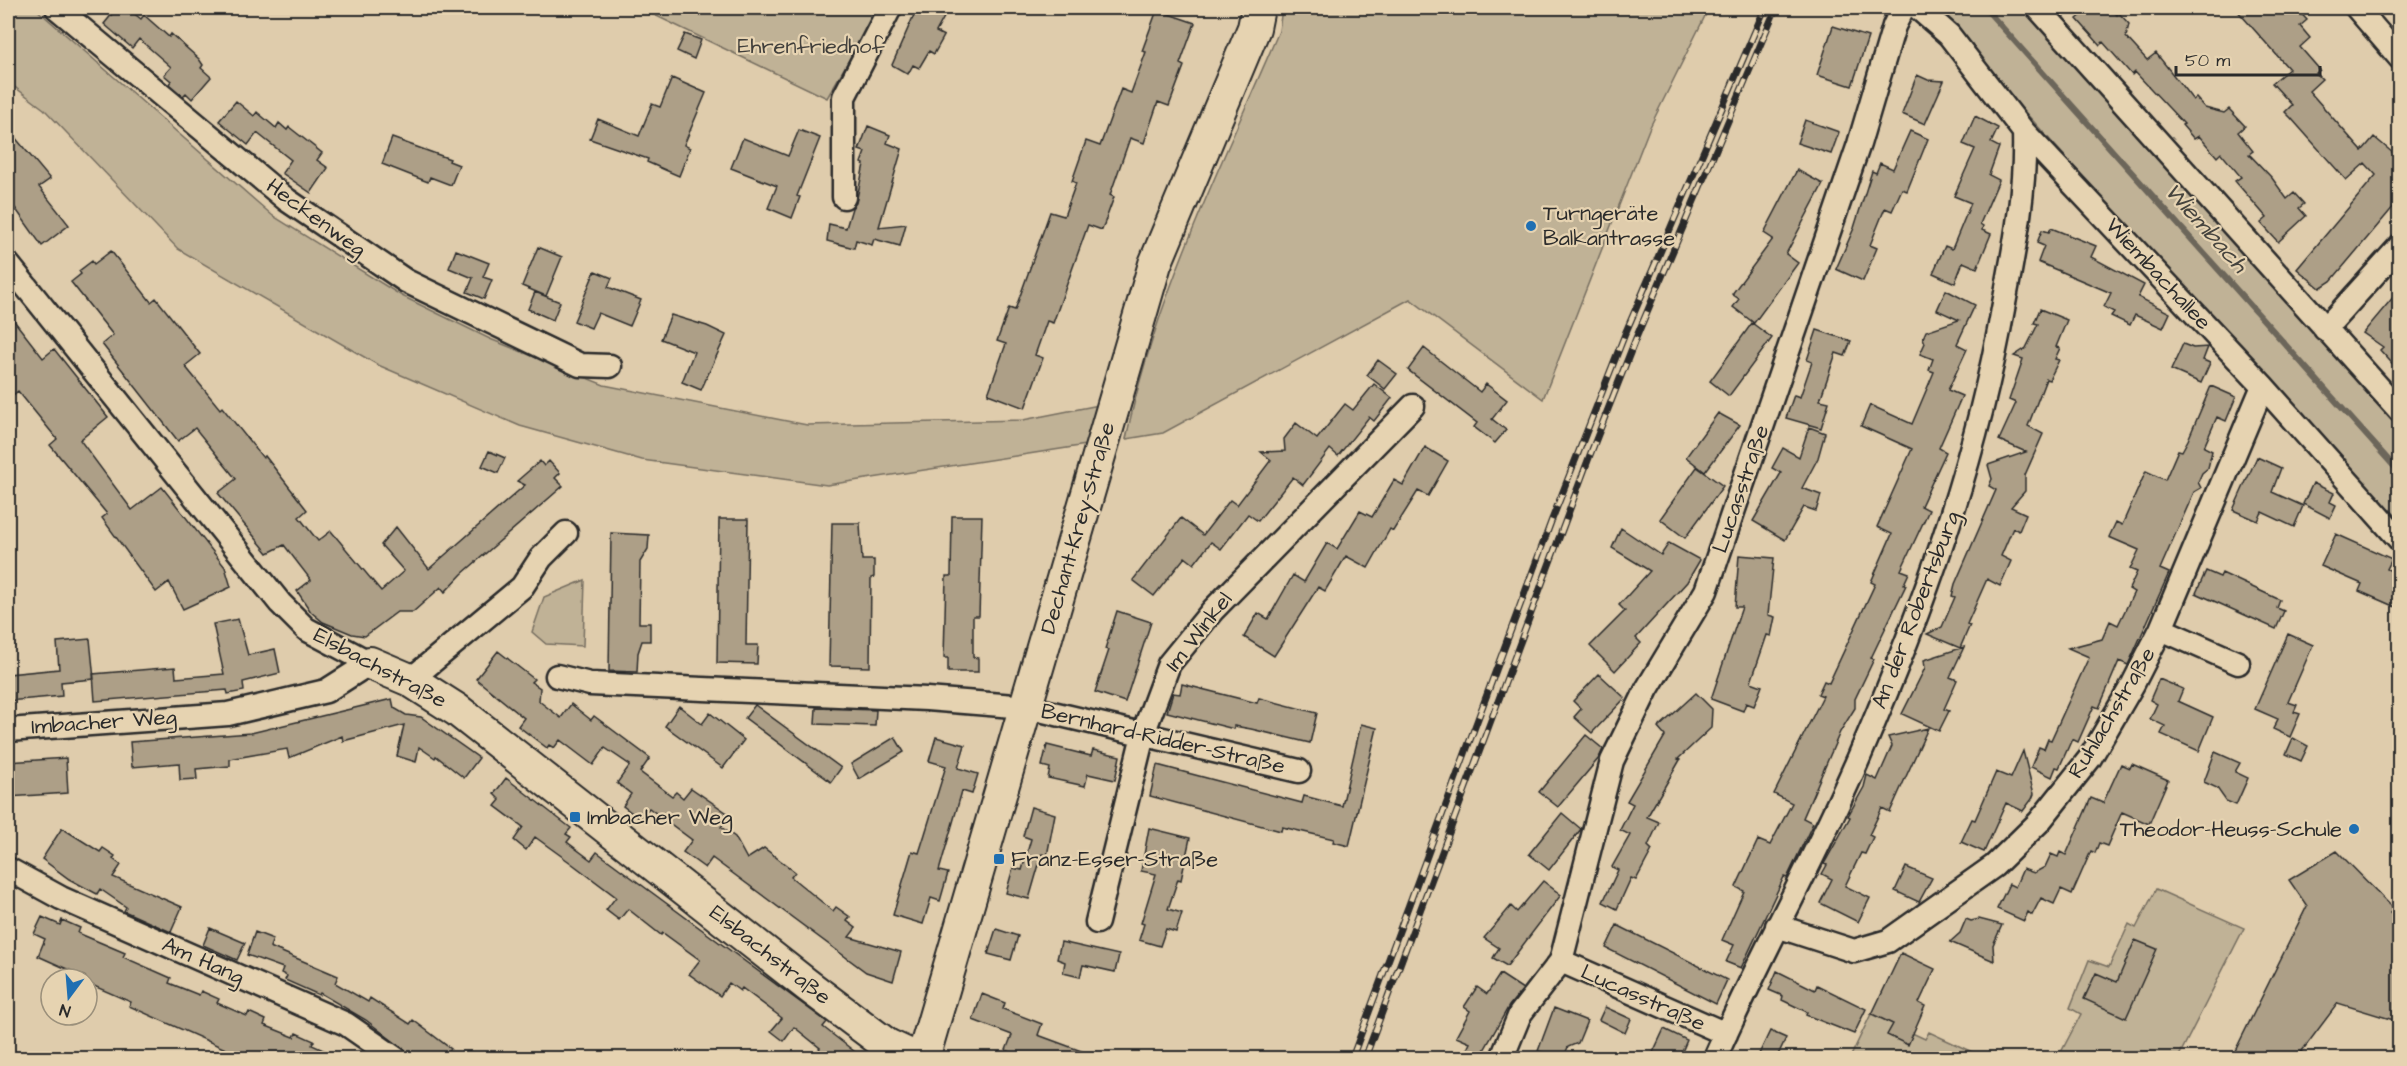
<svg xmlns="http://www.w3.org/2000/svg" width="2407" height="1066" viewBox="0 0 2407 1066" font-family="'Architects Daughter',sans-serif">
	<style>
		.green { fill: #c0b296; stroke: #766e60; stroke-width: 1.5 }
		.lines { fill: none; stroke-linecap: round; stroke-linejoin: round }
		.stream { stroke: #6c665a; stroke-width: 6 }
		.building { fill: #ad9f87; stroke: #2b2b2b; stroke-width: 1.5 }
		.street-casing { stroke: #2b2b2b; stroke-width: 27 }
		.secondary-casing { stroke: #2b2b2b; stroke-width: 36 }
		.street { stroke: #e6d3b1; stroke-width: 22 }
		.secondary { stroke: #e6d3b1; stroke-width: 32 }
		.rail-casing { stroke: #2b2b2b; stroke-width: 7 }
		.rail { stroke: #e6d3b1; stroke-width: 4.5; stroke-dasharray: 14; stroke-linecap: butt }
		.poi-dot { fill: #1f6fb2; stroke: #e6d3b1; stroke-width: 2 }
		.labels { text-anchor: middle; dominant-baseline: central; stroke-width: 4.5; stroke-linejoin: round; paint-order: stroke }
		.park-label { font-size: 22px; fill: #413f3b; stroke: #e6d3b1 }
		.poi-label { font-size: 22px; fill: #2b2b2b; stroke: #e6d3b1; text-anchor: start }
		.street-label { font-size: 22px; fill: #2b2b2b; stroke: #e6d3b1 }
		.water-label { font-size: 24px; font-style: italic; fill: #46443e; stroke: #e6d3b1 }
	</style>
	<rect width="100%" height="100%" fill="#dfccac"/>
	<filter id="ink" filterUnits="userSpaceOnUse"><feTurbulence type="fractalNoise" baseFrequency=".0167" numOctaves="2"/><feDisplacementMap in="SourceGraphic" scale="12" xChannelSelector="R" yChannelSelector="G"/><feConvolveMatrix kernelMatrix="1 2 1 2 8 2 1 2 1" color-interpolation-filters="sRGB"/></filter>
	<g filter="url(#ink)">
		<path class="green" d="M8 8H35L273 216 402 296 490 339 604 385 807 425 1023 420 1099 405 1086 445 827 485 642 460 520 426 378 365 178 249 44 109 8 82Z
			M640 8H879L827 98Z
			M1282 8H1709L1649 129 1543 399 1410 299 1163 433 1126 439C1155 297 1222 164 1279 31Z
			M1932 8H2027L2399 427V530Z
			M585 580 583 646 546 644 532 632 544 597Z
			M2156 889 2244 928 2178 1058H2058L2081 1014 2070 1008 2089 960 2109 967 2129 924 2136 928Z
			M1871 1014 1925 1039 1929 1032 1985 1058H1850Z"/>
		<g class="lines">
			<path class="stream" d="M1985 8 2400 473"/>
		</g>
		<path class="building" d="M117 8H127L141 19 144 15 169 37 171 34 199 59 203 65 201 68 211 77 192 99 186 93 183 96 169 84 171 81 164 75 171 67 139 39 132 48 104 24Z
			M917 8H949L936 32 944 36 934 54 929 51 919 68 913 65 908 74 892 65Z
			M2077 8H2110L2117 15 2119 13 2129 24 2126 37 2147 60 2156 53 2193 100 2196 98 2205 108 2224 113 2229 109 2245 126 2238 132 2253 151 2249 154 2272 178 2287 199 2294 193 2304 204 2299 208 2306 216 2278 242 2261 223 2267 218 2235 181 2241 177 2221 153 2217 157 2199 136 2194 139 2182 125 2184 124 2135 72 2132 75 2103 42 2100 45 2077 19 2083 14Z
			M2235 8H2296L2307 20 2300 26 2310 38 2300 47 2320 70 2316 73 2322 79 2309 91 2362 151 2374 137 2400 159V199L2331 281 2320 288 2297 269 2376 175 2365 163 2346 180 2291 118 2285 112 2292 105 2272 83 2289 69Z
			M1157 10 1195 23 1180 64 1184 66 1169 106 1158 102 1144 143 1130 138 1110 195 1114 197 1102 230 1088 225 1053 323 1047 321 1035 355 1043 358 1025 408 988 394 1006 344 997 341 1009 308 1015 310 1050 212 1064 216 1076 183 1072 181 1086 141 1100 146 1121 89 1131 93 1146 52 1142 51Z
			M1833 26 1868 37 1852 86 1817 75Z
			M685 34 701 40 694 59 677 51Z
			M1917 75 1928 80 1944 81 1925 124 1902 114Z
			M672 78 706 93 684 145 690 148 679 176 647 162 648 159 590 139 598 119 639 136 652 104 660 107Z
			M236 101 254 116 257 112 276 128 279 123 287 130 289 127 322 153 317 160 328 168 311 193 282 173 291 160 257 133 248 145 219 121Z
			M1975 116 1998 128 1991 143 1999 147 1989 175 1999 180 1980 224 1983 226 1982 230 1991 234 1977 268 1963 262 1955 283 1933 273 1945 246 1952 249 1971 203 1954 196 1975 149 1963 144Z
			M1805 120 1839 132 1831 154 1797 143Z
			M868 126 890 135 887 143 902 149 879 227 906 224 900 246 874 239 872 245 856 240 854 248 827 241 829 224 846 228 852 208 856 203 864 164 861 163 865 152 859 150Z
			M8 129 50 179 39 187 69 225 42 246 8 198Z
			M799 130 820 138 797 196 800 197 792 218 768 208 777 186 731 168 743 138 788 156Z
			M1910 131 1928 139 1907 191 1902 189 1892 211 1885 208 1870 245 1877 248 1863 281 1836 269 1854 228 1872 171 1876 173 1880 163 1893 169Z
			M392 138 450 159 449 161 459 165 451 185 430 177 428 182 382 164Z
			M1797 170 1823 184 1786 254 1798 263 1754 323 1733 307 1739 299 1732 294 1773 239 1764 233Z
			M2051 228 2096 246 2091 257 2144 285 2138 297 2170 313 2163 328 2135 315 2130 325 2111 316 2114 312 2104 307 2111 293 2038 262 2044 246 2037 243 2042 230 2049 232Z
			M538 247 562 257 546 296 522 286Z
			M456 250 489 263 483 277 492 280 484 299 467 292 473 278 449 268Z
			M111 251 151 302 156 298 200 354 185 366 220 409 222 407 263 458 265 456 307 510 299 517 318 541 331 531 381 591 404 571 381 545 396 527 429 569 525 485 517 481 540 461 544 466 549 461 560 473 555 478 563 486 462 574 445 592 441 587 413 612H397L365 636 352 634 323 622 311 612 297 591 311 580 284 545 268 553 218 493 236 479 195 428 178 441 102 344 113 335 71 282 81 274 79 271 92 261 94 264Z
			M595 271 612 278 608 287 641 300 630 326 598 313 591 328 574 321Z
			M2400 289V372L2380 350 2383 347 2363 333Z
			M1946 290 1975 305 1957 344 1967 349 1948 390 1962 396 1939 448 1946 452 1921 506 1929 510 1901 570 1909 573 1904 584 1906 585 1871 658 1874 659 1855 699V708L1840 732 1803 818 1813 823 1787 878 1784 877 1741 968 1726 962 1734 945 1722 940 1744 891 1736 887 1758 840 1770 845 1792 803 1774 794 1823 696 1818 694 1824 681 1829 683 1875 584 1871 582 1892 534 1877 527 1912 449 1861 426 1870 405 1912 424 1934 372 1929 370 1933 359 1920 354 1925 343 1923 338 1926 331 1959 320 1937 310Z
			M535 292 560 302 553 320 528 309Z
			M2040 309 2067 320 2056 347 2060 348 2055 359 2059 360 2049 380 2046 379 2028 426 2043 434 2025 475V491L2011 507 2026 514 2019 531 2013 528 2001 556 2011 561 2000 586 1987 579 1967 624 1970 625 1960 648 1927 634 1942 627 1955 597 1952 596 1955 584 1996 490 1989 486 1992 479 1988 465 2026 452 1999 440 2016 403 2009 400 2023 359 2014 356 2026 348 2038 324 2034 323Z
			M8 313 43 358 54 349 108 417 80 440 132 510 162 487 225 567 231 587 183 609 169 582 156 592 102 518 107 514 50 445 57 439 18 391 8 399Z
			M671 315 707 326 726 335 701 390 682 382 694 352 661 339Z
			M1752 323 1772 338 1729 396 1710 381Z
			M1817 330 1851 341 1845 356 1836 353 1820 400 1829 402 1821 428 1786 418 1794 395 1800 397 1812 362 1807 360Z
			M2183 344 2193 348 2208 347 2203 360 2210 363 2201 383 2171 370Z
			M1424 348 1480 392 1486 384 1507 400 1492 419 1506 430 1495 443 1474 427 1477 423 1408 370Z
			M1378 360 1397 374 1385 389 1367 375Z
			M1374 384 1392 398 1374 421 1369 417 1338 456 1330 449 1303 485 1293 477 1258 521 1248 514 1221 549 1211 542 1194 564 1185 557 1154 596 1133 580 1181 518 1203 535 1230 500 1237 505 1271 460 1261 452 1285 451 1284 439 1296 423 1317 439 1345 404 1353 410Z
			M2211 386 2236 397 2226 421 2217 417 2204 447 2212 451 2208 468 2202 473 2198 482 2201 488 2194 492 2160 569 2169 573 2128 665 2119 661 2099 708 2094 706 2078 742 2072 739 2059 768 2056 767 2052 777 2031 767 2039 747 2044 749 2048 739 2051 740 2089 657 2068 648 2102 639 2110 621 2118 625 2134 592 2129 589 2137 572 2130 569 2139 550 2109 537 2116 522 2122 525 2146 471 2165 480 2178 450 2182 451 2188 440Z
			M1718 413 1740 425 1705 472 1686 457Z
			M1809 427 1825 433 1818 458 1802 488 1821 495 1816 511 1804 507 1785 540 1753 521 1781 473 1772 468 1783 448 1799 457Z
			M1425 447 1448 461 1428 496 1418 491 1393 531 1390 529 1368 568 1346 556 1325 591 1318 587 1274 656 1244 637 1258 613 1268 619 1293 575 1304 582 1327 543 1337 549 1360 511 1372 517 1394 480 1403 485Z
			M489 451 505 458 498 473 482 466Z
			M2257 457 2281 468 2272 492 2303 506 2294 527 2262 512 2258 521 2233 510Z
			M1697 467 1723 486 1685 538 1660 519Z
			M2313 483 2334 493 2330 502 2336 505 2330 518 2303 504Z
			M952 516H982L979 616H973V657L978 658V672H948V658H944L946 576H951Z
			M719 519H748L746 645H758L757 664 717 663Z
			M832 523H860L862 560H874V577L871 578 870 667 829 666Z
			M1621 528 1661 555 1669 543 1700 560 1687 582 1636 638 1641 643 1615 671 1590 646 1625 611 1619 605 1650 571 1612 548Z
			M611 533 649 535 648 549 640 562 639 623H650V641H642L638 653 637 672 609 671Z
			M2336 534 2392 559 2387 569 2400 575V609L2359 591 2362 584 2321 566Z
			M1739 555 1774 558 1768 615 1775 617 1771 636 1767 635 1751 682 1762 686 1754 706 1746 703 1743 711 1711 699 1742 607H1735Z
			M2206 571 2220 577 2222 573 2280 600 2277 608 2284 611 2276 629 2196 593Z
			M1117 611 1151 622 1125 702 1095 692 1109 650 1105 649Z
			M238 619 248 655 275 649 280 673 243 682 244 691 228 694 227 690 95 701 93 674 175 667 176 678 224 674 213 624Z
			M2288 634 2313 645 2288 702 2297 705 2294 712 2300 714 2290 737 2273 729 2278 719 2255 709Z
			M90 639 94 679 61 682 62 696 8 701V674L59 669 57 642Z
			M1964 647 1950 677 1957 680 1944 709 1949 711 1939 731 1902 714 1925 668 1924 660Z
			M498 651 534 679 531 682 540 688 539 701 561 718 571 704 591 720 594 716 650 758 640 772 672 796 676 792 683 798 691 788 730 815 721 827 735 837 747 859 764 848 795 872 791 877 833 911 836 907 850 917 847 921 856 928 849 937 901 952 893 981 866 972 712 858 705 868 683 852 692 840 649 808 640 819 623 806 631 794 617 783 630 765 605 748 593 765 560 740 554 748 549 745 547 748 518 726 524 718 476 679Z
			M1599 674 1625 698 1592 733 1574 717 1581 709 1573 701Z
			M2159 679 2183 689 2178 701 2213 717 2199 751 2161 734 2165 726 2150 719 2157 704 2150 700Z
			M1182 684 1257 703 1259 698 1317 713 1310 743 1251 729 1234 726V729L1167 712 1173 693 1180 694Z
			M1696 693 1712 709 1711 728 1678 759 1680 760 1647 817 1659 822 1648 846 1652 850 1636 880 1631 878 1617 909 1603 902 1618 870 1612 867 1630 835 1620 830 1633 804 1627 801 1665 736 1658 728Z
			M392 699 394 708 406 715 421 717 479 758 464 778 436 756 435 758 419 747 416 762 397 756 404 725 343 741 342 736 289 758 287 749 230 759V766L196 769 197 779 180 780 179 763 132 767 130 742 251 733Z
			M755 705 841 768 831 782 745 718Z
			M679 706 702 724 710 713 744 740 723 768 665 726Z
			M816 708 876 710 875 726 815 724Z
			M1361 724 1377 728 1349 846 1333 842 1334 839 1282 827 1281 831 1150 796 1157 765 1302 803 1304 796 1342 806Z
			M1928 728 1890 812 1882 808 1869 835 1873 837 1865 854 1861 853 1845 886 1870 898 1858 922 1820 903 1832 879 1822 874 1827 865 1824 864 1850 817 1848 816 1864 787 1867 775 1877 780 1892 746 1888 737Z
			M1586 735 1603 749 1599 758 1558 807 1539 792Z
			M895 737 904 752 859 779 851 764Z
			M936 737 965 745 958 768 978 774 972 794 962 791 939 871 948 873 940 901 931 898 923 924 893 915 912 851 919 853 925 834 946 766 929 761Z
			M2293 738 2308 746 2301 761 2286 754Z
			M1047 745 1091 756 1093 750 1120 756 1115 780 1088 774 1085 786 1048 778 1050 768 1042 766Z
			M2023 751 2034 794 2032 799 2023 811 2006 803 1984 852 1961 842 1972 819 1975 820 1996 772 2011 778Z
			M2215 752 2240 763 2235 772 2248 778 2236 805 2226 801 2217 788 2204 782Z
			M66 758 68 793 8 797V762Z
			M2121 764 2130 768 2132 764 2168 780 2149 824 2122 812 2107 846 2099 843 2095 853 2091 851 2072 894 2061 889 2054 904 2041 898 2032 915 2028 912 2024 921 1997 909 2009 884 2015 887 2023 869 2034 873 2045 867 2051 854 2058 857 2060 852 2066 855 2091 798 2103 803Z
			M506 778 571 828 566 834 571 837 567 842 591 860 597 852 827 1022 823 1027 864 1059H812L820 1048 794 1027 784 1041 771 1031 782 1018 742 988 740 991 729 983 720 996 689 974 700 960 663 933 661 935 628 909 619 920 606 910 616 897 571 863 535 837 526 850 514 840 523 827 495 806 500 800 494 794Z
			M1031 807 1055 814 1047 856 1042 854 1029 899 1006 893 1013 868 1022 870 1031 839 1023 836Z
			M1562 813 1581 829 1549 870 1529 854Z
			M62 828 100 852 103 848 115 856 113 859 121 865 113 877 182 907 171 932 124 911 126 907 100 889 97 894 69 879 42 859Z
			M1149 828 1190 838 1181 880 1178 879 1168 909 1182 913 1176 932 1166 929 1160 946 1139 940 1144 924 1141 923 1156 874 1141 871Z
			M2337 851 2394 909 2390 913 2400 922V1022L2338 1003 2296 1059H2231L2307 906 2289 880Z
			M1906 867 1932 878 1919 902 1895 891Z
			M1543 881 1561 895 1507 966 1493 958 1499 948 1484 938 1511 906 1517 912Z
			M42 917 60 925 62 920 80 928 78 933 125 953 123 957 171 978 169 983 199 995 201 991 219 999 217 1003 247 1016 249 1012 266 1020 264 1025 294 1037 296 1033 314 1041 312 1045 343 1059H248L129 1006 131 1002 87 983 85 977 38 956 45 939 34 934Z
			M1966 919 1971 921 1979 919 2002 925 1993 945 1994 961 1950 942 1960 933Z
			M1617 925 1727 980 1716 1004 1606 948Z
			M210 928 245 943 237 960 203 945Z
			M996 929 1018 936 1011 960 988 954Z
			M255 932 273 939 270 947 338 976 335 983 368 1002 370 998 410 1024 413 1020 451 1049 443 1059H416L366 1020 320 993 319 995 285 980 287 976 281 973 283 968 247 955Z
			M2135 940 2157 949 2126 1018 2084 999 2096 973 2117 982Z
			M1061 942 1119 955 1115 972 1083 965 1080 977 1063 973 1065 962 1057 959Z
			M1901 953 1935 969 1919 1003 1925 1006 1908 1045 1887 1035 1893 1024 1872 1014Z
			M1777 971 1815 990 1817 985 1866 1009 1854 1034 1806 1015 1807 1012 1782 1000 1783 996 1769 990Z
			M1500 974 1523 989 1509 1006 1479 1059H1462L1470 1043 1456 1037 1470 1011 1464 1007 1477 987 1487 994Z
			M982 994 1005 1003 1003 1009 1042 1024 1038 1035 1103 1059H1029L1006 1050 1012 1035 973 1020Z
			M1605 1007 1631 1019 1625 1033 1599 1020Z
			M1554 1008 1587 1021 1578 1043 1568 1047 1563 1059 1538 1051Z
			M1664 1029 1687 1040 1679 1059H1650Z
			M1770 1031 1786 1038 1776 1059 1759 1054Z"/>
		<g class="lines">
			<defs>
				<path id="street" d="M57 8 287 200 406 281 580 365 610 366
					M1918 8 1949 35 2024 132 2263 386 2400 540
					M2038 8 2400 411
					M2357 8 2400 58
					M844 197V97L890 8
					M8 264 280 603 306 629 370 663
					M2325 329 2400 246
					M2161 629 2238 663
					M557 676 590 684 927 699 1027 707 1299 771
					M410 680 522 587 541 558 566 533
					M8 730 228 714 326 691 370 663
					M8 869 61 898 346 1024 395 1058
					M1097 922 1144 731 1169 664 1213 610 1413 406
					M1777 926 1854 951 1888 941 1994 866 2039 822 2090 758 2133 684 2161 629 2263 386
					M1561 961 1726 1034
					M1502 1058 1520 1014 1561 961 1612 761 1647 689 1706 591 1859 144 1894 26 1903 8
					M1715 1058C1760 955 1816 858 1860 755 1922 611 1976 463 2003 309 2014 250 2026 192 2024 132"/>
				<path id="secondary" d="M370 663 410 680 457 710 807 985 887 1045 915 1058
					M923 1058 1155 264 1254 28 1258 8"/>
			</defs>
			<use href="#street" class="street-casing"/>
			<use href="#secondary" class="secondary-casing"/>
			<use href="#street" class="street"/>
			<use href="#secondary" class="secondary"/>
			<defs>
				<path id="rail" d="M1352 1058 1551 522 1625 334 1765 8
					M1365 1058 1590 455 1636 338 1776 8"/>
			</defs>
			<use href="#rail" class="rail-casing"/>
			<use href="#rail" class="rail"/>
		</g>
	</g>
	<g class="poi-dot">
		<circle cx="1531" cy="226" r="6"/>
		<rect x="569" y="811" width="12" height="12" rx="3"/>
		<circle cx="2354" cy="829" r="6"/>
		<rect x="993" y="853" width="12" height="12" rx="3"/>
	</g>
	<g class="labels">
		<g class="park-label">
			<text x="811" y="46">Ehrenfriedhof</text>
		</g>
		<g class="poi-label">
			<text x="1543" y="213">Turngeräte<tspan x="1543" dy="25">Balkantrasse</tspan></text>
			<text x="587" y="817">Imbacher Weg</text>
			<text x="2342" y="829" text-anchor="end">Theodor-Heuss-Schule</text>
			<text x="1011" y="859">Franz-Esser-Straße</text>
		</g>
		<g class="street-label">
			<text transform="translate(316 218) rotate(36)">Heckenweg</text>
			<text transform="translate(2158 274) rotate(47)">Wiembachallee</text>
			<text transform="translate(1741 489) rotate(-71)">Lucasstraße</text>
			<text transform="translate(1078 528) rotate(-74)">Dechant-Krey-Straße</text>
			<text transform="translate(1916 610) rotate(-69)">An der Robertsburg</text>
			<text transform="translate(1199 632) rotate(-52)">Im Winkel</text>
			<text transform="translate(380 668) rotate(28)">Elsbachstraße</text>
			<text transform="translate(2112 713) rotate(-59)">Ruhlachstraße</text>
			<text transform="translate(104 722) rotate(-4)">Imbacher Weg</text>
			<text transform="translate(1163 739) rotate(13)">Bernhard-Ridder-Straße</text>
			<text transform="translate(770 955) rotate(38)">Elsbachstraße</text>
			<text transform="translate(203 961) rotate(24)">Am Hang</text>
			<text transform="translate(1643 998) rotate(24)">Lucasstraße</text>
		</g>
		<g class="water-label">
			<text transform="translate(2206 228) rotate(48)">Wiembach</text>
		</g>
	</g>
	<rect width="2407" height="1066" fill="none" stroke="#e6d3b1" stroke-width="30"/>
	<rect x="15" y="15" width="2377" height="1036" fill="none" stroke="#2b2b2b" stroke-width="2" filter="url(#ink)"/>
	<g transform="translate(69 997) rotate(196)"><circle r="28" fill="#e6d3b1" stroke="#9b907b" stroke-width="1.5"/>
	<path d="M0-4.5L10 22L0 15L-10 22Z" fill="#1f6fb2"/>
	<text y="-9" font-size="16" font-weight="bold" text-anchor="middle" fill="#2b2b2b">N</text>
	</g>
	<path d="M2176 66v9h144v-9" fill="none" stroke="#2b2b2b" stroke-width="3"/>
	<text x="2185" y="66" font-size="18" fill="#2b2b2b" stroke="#e6d3b1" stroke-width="4.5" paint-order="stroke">50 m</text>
</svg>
